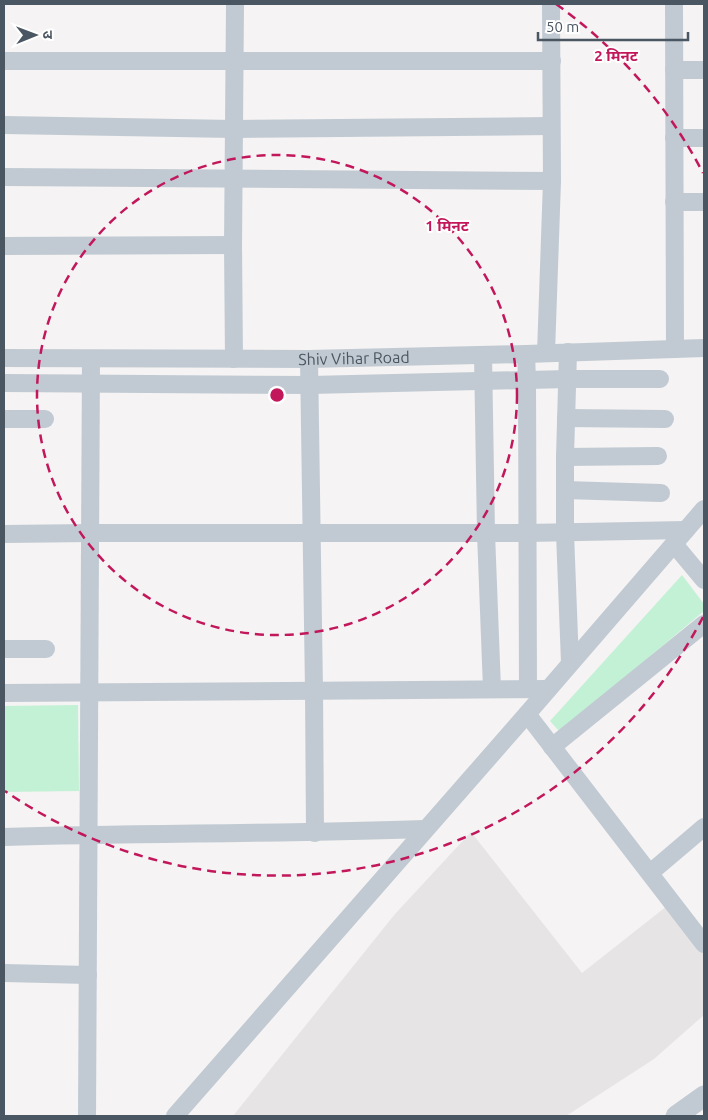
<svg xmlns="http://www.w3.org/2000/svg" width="708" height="1120" viewBox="0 0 708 1120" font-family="Ubuntu,'Noto Sans Devanagari',sans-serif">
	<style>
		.education { fill: #e6e4e5 }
		.green { fill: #c3f1d5 }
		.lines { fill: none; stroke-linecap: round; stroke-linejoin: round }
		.minor { stroke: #c1cad2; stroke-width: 18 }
		.tertiary { stroke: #c1cad2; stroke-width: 21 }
		.ring { fill: none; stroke: #c2185b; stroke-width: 2.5; stroke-dasharray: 9 6 }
		.labels { text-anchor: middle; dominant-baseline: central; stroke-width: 4; stroke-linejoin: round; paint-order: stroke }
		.street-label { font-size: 16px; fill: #4a5661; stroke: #fff }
		.centre { fill: #c2185b; stroke: #fff; stroke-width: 2.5 }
		.ring-label { font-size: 15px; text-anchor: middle; font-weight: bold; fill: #c2185b; stroke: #fff; stroke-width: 4; stroke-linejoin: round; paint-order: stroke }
	</style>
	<rect width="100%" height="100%" fill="#f5f3f3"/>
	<path class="education" d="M471 832 582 973 667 906 704 950V1015L654 1059 566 1116H233L395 914Z"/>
	<path class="green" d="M682 575 704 604V611L560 732 550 721Z
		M78 705 79 791 4 792V706Z"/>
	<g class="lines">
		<g class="minor">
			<path d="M674 4 675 349"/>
			<path d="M4 61H552"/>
			<path d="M674 70H704"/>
			<path d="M4 125 234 129 550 126"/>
			<path d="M674 138H704"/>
			<path d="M4 177 552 181"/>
			<path d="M674 202H704"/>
			<path d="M4 246 233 245"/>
			<path d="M568 352 565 457V533L570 663"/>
			<path d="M546 353 552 181 551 4"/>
			<path d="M526 354 527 380 528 689"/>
			<path d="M483 355 486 533 492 689"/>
			<path id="s1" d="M4 358 309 359 526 354 704 348"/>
			<path d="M234 359 233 245 235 4"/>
			<path d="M309 359 314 690 315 833"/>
			<path d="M4 383 310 385 568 379H660"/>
			<path d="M566 418 665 419"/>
			<path d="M4 419H45"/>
			<path d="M565 457 658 456"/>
			<path d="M565 490 661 493"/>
			<path d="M4 534 91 533H527L686 530"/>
			<path d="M674 544 704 580"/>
			<path d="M4 649H46"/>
			<path d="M4 693 548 689"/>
			<path d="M527 714 704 944"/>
			<path d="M552 747 704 624"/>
			<path d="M4 837C144 833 285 834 425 829"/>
			<path d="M650 873 704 827"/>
			<path d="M4 973 88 975"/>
			<path d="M87 1116 91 359"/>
			<path d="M175 1116 527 714 704 509"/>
		</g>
		<path class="tertiary" d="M676 1116 704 1096"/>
	</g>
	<g class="ring">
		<circle cx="277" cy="395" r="240"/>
		<path d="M703 617A480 480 0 0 1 5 791M556 4A480 480 0 0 1 703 173"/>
	</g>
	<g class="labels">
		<g class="street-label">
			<text stroke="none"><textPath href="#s1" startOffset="350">Shiv Vihar Road</textPath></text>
		</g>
	</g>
	<circle cx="277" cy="395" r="8" class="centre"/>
	<g class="ring-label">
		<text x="616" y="61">2 मिनट</text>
		<text x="447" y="231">1 मिनट</text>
	</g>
	<rect width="708" height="1120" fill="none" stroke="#4a5661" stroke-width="10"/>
	<g transform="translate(35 35) rotate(89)" stroke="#ffffff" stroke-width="4" paint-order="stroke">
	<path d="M0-4L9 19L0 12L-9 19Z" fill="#4a5661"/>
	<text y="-8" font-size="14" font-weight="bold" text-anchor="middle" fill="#4a5661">उ</text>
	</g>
	<path d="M538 32v8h150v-8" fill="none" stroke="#4a5661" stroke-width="2.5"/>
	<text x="546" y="32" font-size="15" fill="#4a5661" stroke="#ffffff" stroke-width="4" paint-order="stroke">50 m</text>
</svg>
